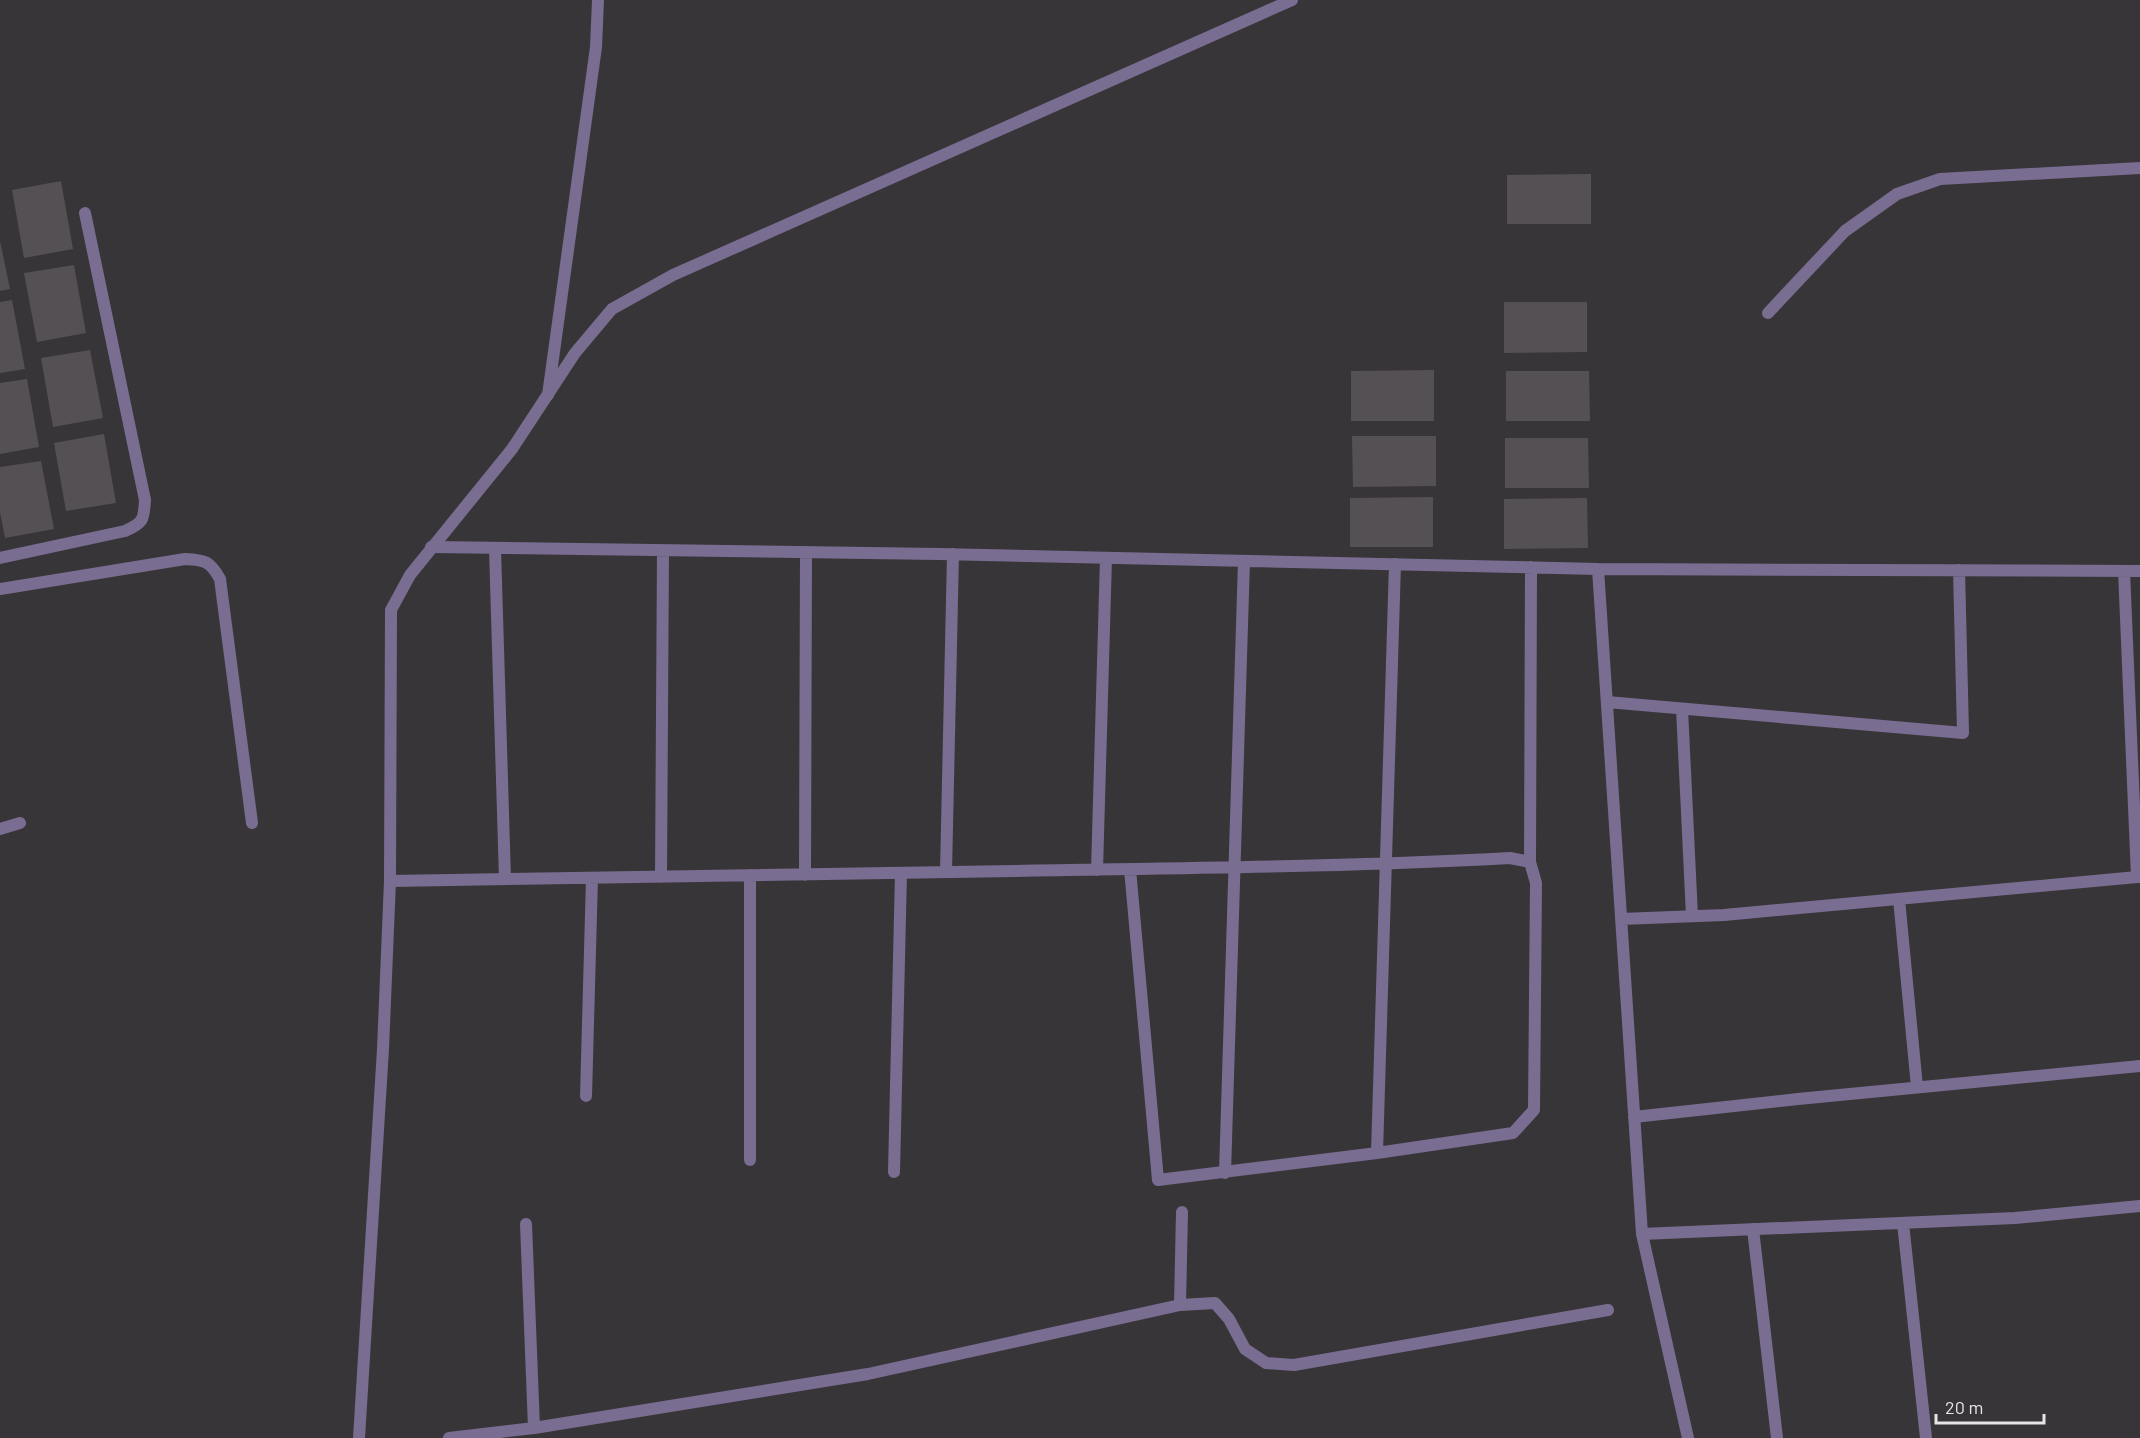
<svg xmlns="http://www.w3.org/2000/svg" width="2140" height="1438" viewBox="0 0 2140 1438" font-family="Barlow,sans-serif">
	<style>
		.building { fill: #545053 }
		.lines { fill: none; stroke-linecap: round; stroke-linejoin: round }
		.service { stroke: #7a6d92; stroke-width: 12 }
		.minor { stroke: #7a6d92; stroke-width: 12 }
		.tertiary { stroke: #7a6d92; stroke-width: 12 }
	</style>
	<rect width="100%" height="100%" fill="#383538"/>
	<path class="building" d="M1591 174V224H1507V175Z
		M61 181 73 249 24 258 12 190Z
		M0 241 10 289 0 291Z
		M74 265 86 333 37 342 24 273Z
		M12 300 25 369 0 373V302Z
		M1504 302H1587V352L1504 353Z
		M90 350 103 418 53 427 41 358Z
		M1434 370V421H1351V371Z
		M1506 371H1589L1590 421H1506Z
		M27 379 39 447 0 454V383Z
		M104 434 116 503 66 511 54 443Z
		M1352 436H1436V486L1353 487Z
		M1505 438H1588L1589 488H1505Z
		M41 461 54 529 5 538 0 512V467Z
		M1433 497V547H1350V498Z
		M1587 498 1588 548 1504 549V499Z"/>
	<g class="lines">
		<path class="service" d="M526 1224 534 1428
			M1180 1305 1182 1212
			M449 1438 534 1428 868 1374 1180 1305 1215 1303 1229 1319 1245 1349 1266 1363 1294 1365 1608 1310"/>
		<path class="minor" d="M1768 313 1845 231 1897 194 1940 179 2140 168
			M548 395 596 47 598 0
			M431 547 939 554 1598 569
			M495 549 505 879
			M0 558 125 531C143 523 144 520 145 500L85 213
			M2124 571 2137 877H2140
			M0 589 185 559C205 560 210 561 220 579L252 823
			M1607 702 1963 733 1959 570
			M1682 709 1692 916
			M0 829 20 823
			M1530 862 1531 567
			M1097 870 1106 558
			M946 872 953 554
			M805 875 806 552
			M661 877 663 551
			M390 881C598 878 806 874 1015 871 1180 868 1345 867 1510 858L1530 862 1536 883 1534 1110 1513 1133 1377 1153 1158 1180 1130 869
			M1899 899 1917 1087
			M1621 919 1724 915 2137 877
			M586 1096 592 878
			M1634 1117 1798 1099 2140 1066
			M1377 1153 1395 564
			M750 1160V875
			M894 1172 901 873
			M1225 1173 1244 561
			M1903 1223 1926 1438
			M1753 1229 1777 1438
			M1642 1234 1598 569 2140 571
			M1688 1438 1642 1234 2015 1218 2140 1206"/>
		<path class="tertiary" d="M359 1438 383 1049 390 881 391 610 410 575 512 449 575 353 612 309 673 275 1292 0"/>
	</g>
	<path d="M1936 1414v9h108v-9" fill="none" stroke="#e5e4e6" stroke-width="3"/>
	<text x="1945" y="1414" font-size="18" fill="#e5e4e6" stroke="#383538" stroke-width="4.5" paint-order="stroke">20 m</text>
</svg>
